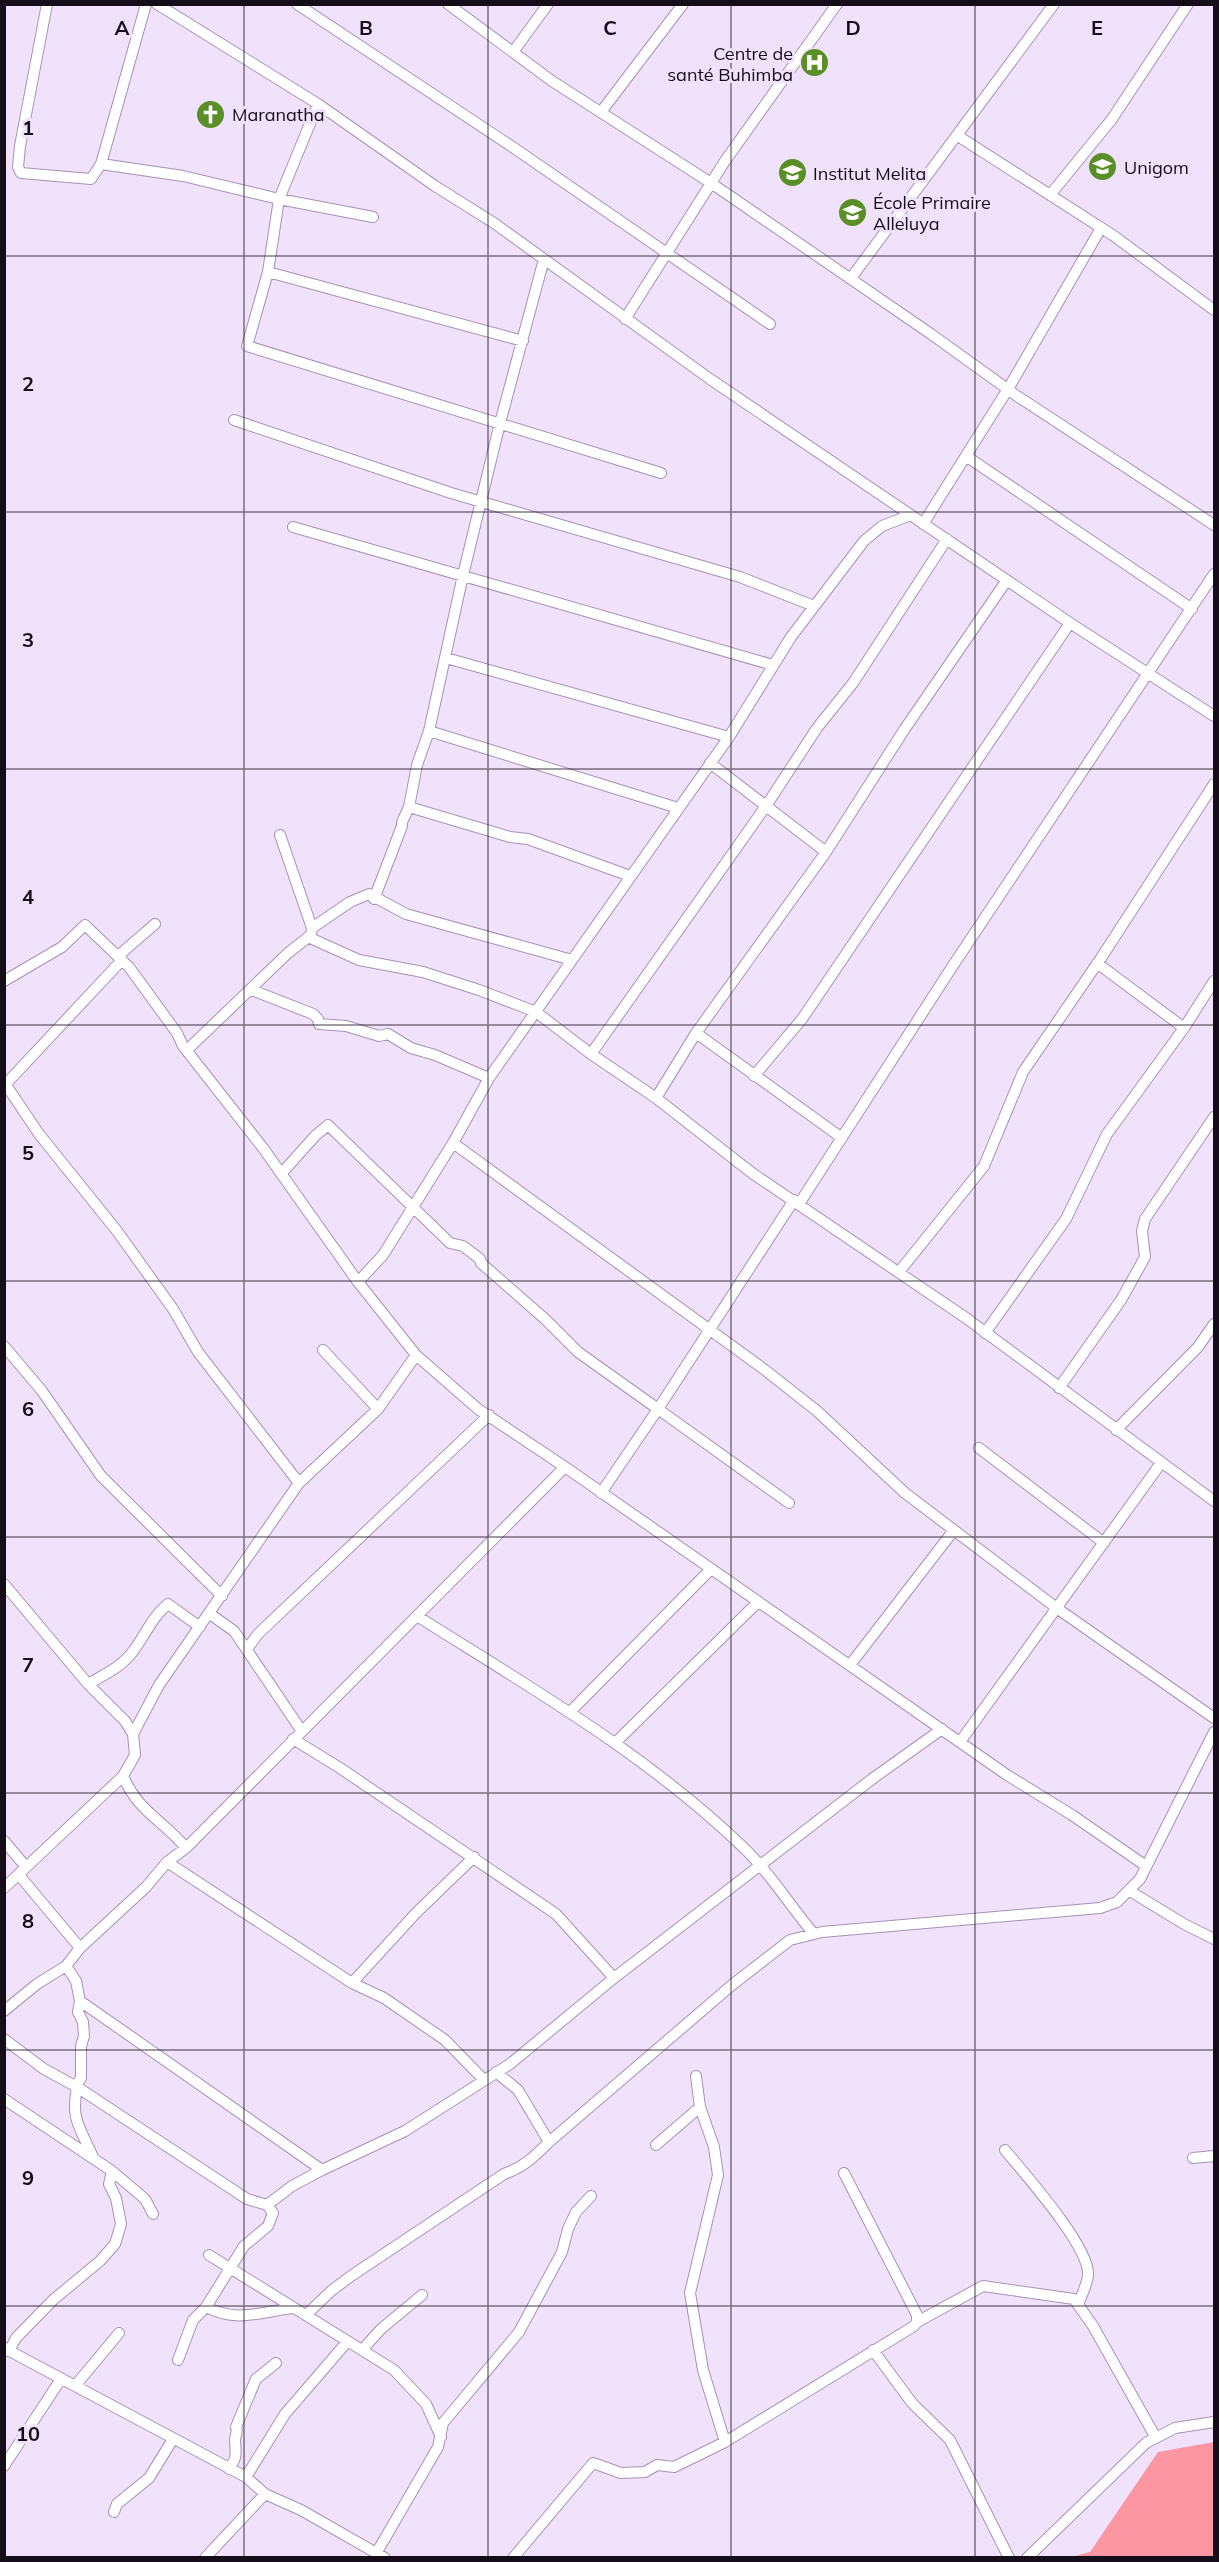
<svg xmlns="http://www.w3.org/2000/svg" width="1219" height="2562" viewBox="0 0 1219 2562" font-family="Mulish,sans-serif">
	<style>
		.forest { fill: #fc96a2 }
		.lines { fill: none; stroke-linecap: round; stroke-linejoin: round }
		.minor-casing { stroke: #a890b7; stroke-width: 12 }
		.minor { stroke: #fff; stroke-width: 10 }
		.grid { fill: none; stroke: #160d1b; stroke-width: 1.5; stroke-opacity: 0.55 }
		.labels { text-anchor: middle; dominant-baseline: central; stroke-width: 6; stroke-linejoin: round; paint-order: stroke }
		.poi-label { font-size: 18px; fill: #160d1b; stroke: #f1e2fb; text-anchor: start }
		.grid-label { font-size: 20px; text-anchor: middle; font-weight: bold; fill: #160d1b; stroke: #f1e2fb; stroke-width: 6; stroke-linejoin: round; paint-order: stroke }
	</style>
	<rect width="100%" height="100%" fill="#f1e2fb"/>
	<path class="forest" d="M1214 2442V2557H1071L1090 2552 1158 2452Z"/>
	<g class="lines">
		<defs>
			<path id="minor" d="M47 4 20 146 18 167 21 173 91 179 101 164 146 4
				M157 4 318 104 435 186 494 223 710 379 1070 623 1214 716
				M297 4 514 148 770 324
				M448 4 552 81 711 183 931 334 1017 396 1214 525
				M513 52 548 4
				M318 104 279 199 268 272 247 346 661 473
				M601 112 683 4
				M958 136 1114 236 1214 310
				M101 164 183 176 279 199 373 217
				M1050 195 1112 119 1188 4
				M268 272 523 341
				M851 278 1054 4
				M625 319 725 161 837 4
				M234 420 451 493 740 577 814 606
				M966 456 1192 609
				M923 524 1008 389 1101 228
				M293 527 773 665
				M446 658 729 737
				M429 731 678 808
				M710 763 826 852
				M409 807 510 837 528 839 630 876
				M280 835 312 928
				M374 899 402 826V822L409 807 417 765 429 731 463 575 500 423 544 259
				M308 937 359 960 423 972 479 990 536 1012 591 1054 656 1098 752 1173 966 1318 1214 1501
				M118 956 155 924
				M1097 963 1184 1028
				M4 981 62 947 85 925 129 967 177 1033 183 1046 263 1148 358 1282 416 1355 478 1409 565 1467 1007 1775 1072 1815 1146 1866
				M252 990 313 1014 318 1019 319 1024 346 1026 379 1036 388 1034 411 1048 435 1055 489 1078
				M696 1033 842 1138
				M188 1049 288 953 311 935 312 928 350 902 369 894 406 914 572 960
				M591 1054 766 806 817 728 853 683 947 539
				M754 1076 802 1019 1070 623
				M6 1085 39 1134 117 1231 173 1309 198 1352 299 1483
				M4 1086 122 960
				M656 1098 696 1033 826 852 904 730 1007 580
				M453 1143 765 1370 817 1411 905 1493 1058 1609 1214 1718
				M281 1174 315 1136 328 1125 450 1243 463 1246 480 1259 481 1263 545 1319 578 1352 658 1409 601 1493
				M799 1204 952 967 1214 574
				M899 1272 984 1166 1023 1072 1101 958 1214 784
				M358 1282 383 1255 453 1143 489 1078 729 737 791 637 864 541 882 526 911 515
				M985 1333 1066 1219 1107 1134 1184 1028 1214 981
				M4 1346 42 1391 101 1476 222 1596
				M323 1350 378 1409
				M1059 1388 1121 1300 1145 1257 1142 1231 1145 1219 1214 1117
				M1116 1430 1198 1347 1214 1324
				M979 1448 1104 1543
				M789 1503 658 1409 794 1200
				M4 1584 88 1684 125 1721 133 1734 135 1755 123 1776 4 1888
				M210 1614 234 1631 301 1730
				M417 1616C531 1688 648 1755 745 1849 771 1874 790 1906 814 1934
				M247 1649 258 1634 489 1415
				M850 1665 954 1530
				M88 1684C105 1674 122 1667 134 1650 146 1634 152 1617 168 1604L200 1627
				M570 1712 711 1569
				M133 1734 159 1685 299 1483 378 1409 416 1355
				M293 1739 340 1768 556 1914 614 1978
				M616 1742 758 1602
				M960 1742 1161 1463
				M123 1776C139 1813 162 1819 186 1848
				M4 1841 26 1867
				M167 1862 352 1983 384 1998 445 2040 484 2080
				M19 1875 80 1948
				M1130 1891 1184 1924 1214 1939
				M66 1966 76 1981 80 2001 322 2170 405 2131 510 2064 614 1978 776 1853 872 1779 942 1729
				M352 1983 416 1913 474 1857
				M4 2011 37 1984 66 1966 80 1948 146 1887 167 1862 186 1848 565 1467
				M4 2039 44 2069 77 2087 247 2199 267 2205 273 2213 268 2226 244 2246 206 2307 193 2320 178 2360
				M496 2072 518 2090 549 2142
				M696 2076 700 2107 714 2147 718 2175 690 2293 703 2370 725 2442
				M76 2086 81 2078V2046L84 2036 83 2022 78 2012 80 2001
				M77 2087C71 2120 79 2125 92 2155
				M4 2099 112 2171 109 2184 116 2198 121 2224 115 2244 100 2261 53 2300 16 2338 9 2351
				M656 2145 700 2107
				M1005 2150C1024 2173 1089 2246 1088 2274 1088 2283 1081 2296 1078 2305
				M1193 2158 1214 2156
				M112 2171 145 2199 153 2214
				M844 2173 917 2315V2322
				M267 2205 292 2186 322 2170
				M209 2255 394 2370 426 2404 441 2437
				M206 2307C237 2323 260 2312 293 2308
				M306 2315 331 2291 351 2276 504 2174C524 2167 534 2157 549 2142L732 1985 790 1940 822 1932 1100 1908 1117 1902 1140 1879 1214 1732
				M4 2348 246 2477 265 2494 301 2510 385 2558
				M362 2350 381 2329 422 2295
				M873 2350 912 2403 950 2440 1009 2558
				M75 2386 119 2333
				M4 2466 61 2379
				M229 2469C237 2458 236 2454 235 2441 235 2435 238 2433 236 2427L256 2379 276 2363
				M246 2477 285 2414 347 2342
				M114 2512 117 2504 149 2478 173 2439
				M377 2552 438 2447 443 2423 519 2332 562 2252 568 2229 576 2212 591 2196
				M205 2558 265 2494
				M513 2558 593 2463 621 2473 645 2472 657 2465 674 2467 725 2442 914 2326 917 2322 983 2286 1074 2299 1093 2326 1156 2438
				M1027 2558 1146 2443 1175 2428 1214 2422"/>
		</defs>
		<use href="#minor" class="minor-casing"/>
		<use href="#minor" class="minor"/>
	</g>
	<path class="grid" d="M244 4V2558M488 4V2558M731 4V2558M975 4V2558M4 256H1214M4 512H1214M4 769H1214M4 1025H1214M4 1281H1214M4 1537H1214M4 1793H1214M4 2050H1214M4 2306H1214"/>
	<defs>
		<symbol id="hospital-disc" viewBox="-11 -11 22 22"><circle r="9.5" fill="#5a8e26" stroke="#f1e2fb"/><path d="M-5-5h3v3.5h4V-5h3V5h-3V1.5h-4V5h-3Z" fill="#fff"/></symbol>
		<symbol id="church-disc" viewBox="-11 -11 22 22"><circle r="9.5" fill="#5a8e26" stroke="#f1e2fb"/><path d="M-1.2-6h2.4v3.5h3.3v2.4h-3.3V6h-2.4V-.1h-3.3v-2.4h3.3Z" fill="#fff"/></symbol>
		<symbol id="university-disc" viewBox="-11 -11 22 22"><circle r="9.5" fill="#5a8e26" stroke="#f1e2fb"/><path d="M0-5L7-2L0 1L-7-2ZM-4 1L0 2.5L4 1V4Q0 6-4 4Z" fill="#fff"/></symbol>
		<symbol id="school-disc" viewBox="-11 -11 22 22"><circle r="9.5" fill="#5a8e26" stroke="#f1e2fb"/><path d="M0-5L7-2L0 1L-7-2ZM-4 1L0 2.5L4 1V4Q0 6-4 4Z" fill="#fff"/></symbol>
	</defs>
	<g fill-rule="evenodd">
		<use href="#hospital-disc" x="798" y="46" width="33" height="33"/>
		<use href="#church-disc" x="194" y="98" width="33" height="33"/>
		<use href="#university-disc" x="1086" y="150" width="33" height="33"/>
		<use href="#school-disc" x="776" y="156" width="33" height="33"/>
		<use href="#school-disc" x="836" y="196" width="33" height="33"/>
	</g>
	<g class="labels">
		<g class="poi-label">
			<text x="793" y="53" text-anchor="end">Centre de<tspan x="793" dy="21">santé Buhimba</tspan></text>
			<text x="232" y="114">Maranatha</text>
			<text x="1124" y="167">Unigom</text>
			<text x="813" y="173">Institut Melita</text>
			<text x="873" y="202">École Primaire<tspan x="873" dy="21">Alleluya</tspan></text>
		</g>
	</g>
	<g class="grid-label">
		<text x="122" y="35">A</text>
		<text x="366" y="35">B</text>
		<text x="610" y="35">C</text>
		<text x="853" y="35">D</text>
		<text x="1097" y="35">E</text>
		<text x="28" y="135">1</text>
		<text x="28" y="391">2</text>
		<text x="28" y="647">3</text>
		<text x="28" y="904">4</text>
		<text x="28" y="1160">5</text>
		<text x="28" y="1416">6</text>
		<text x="28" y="1672">7</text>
		<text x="28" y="1928">8</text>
		<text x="28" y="2185">9</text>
		<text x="28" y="2441">10</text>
	</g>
	<rect width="1219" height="2562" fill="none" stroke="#160d1b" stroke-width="12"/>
</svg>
